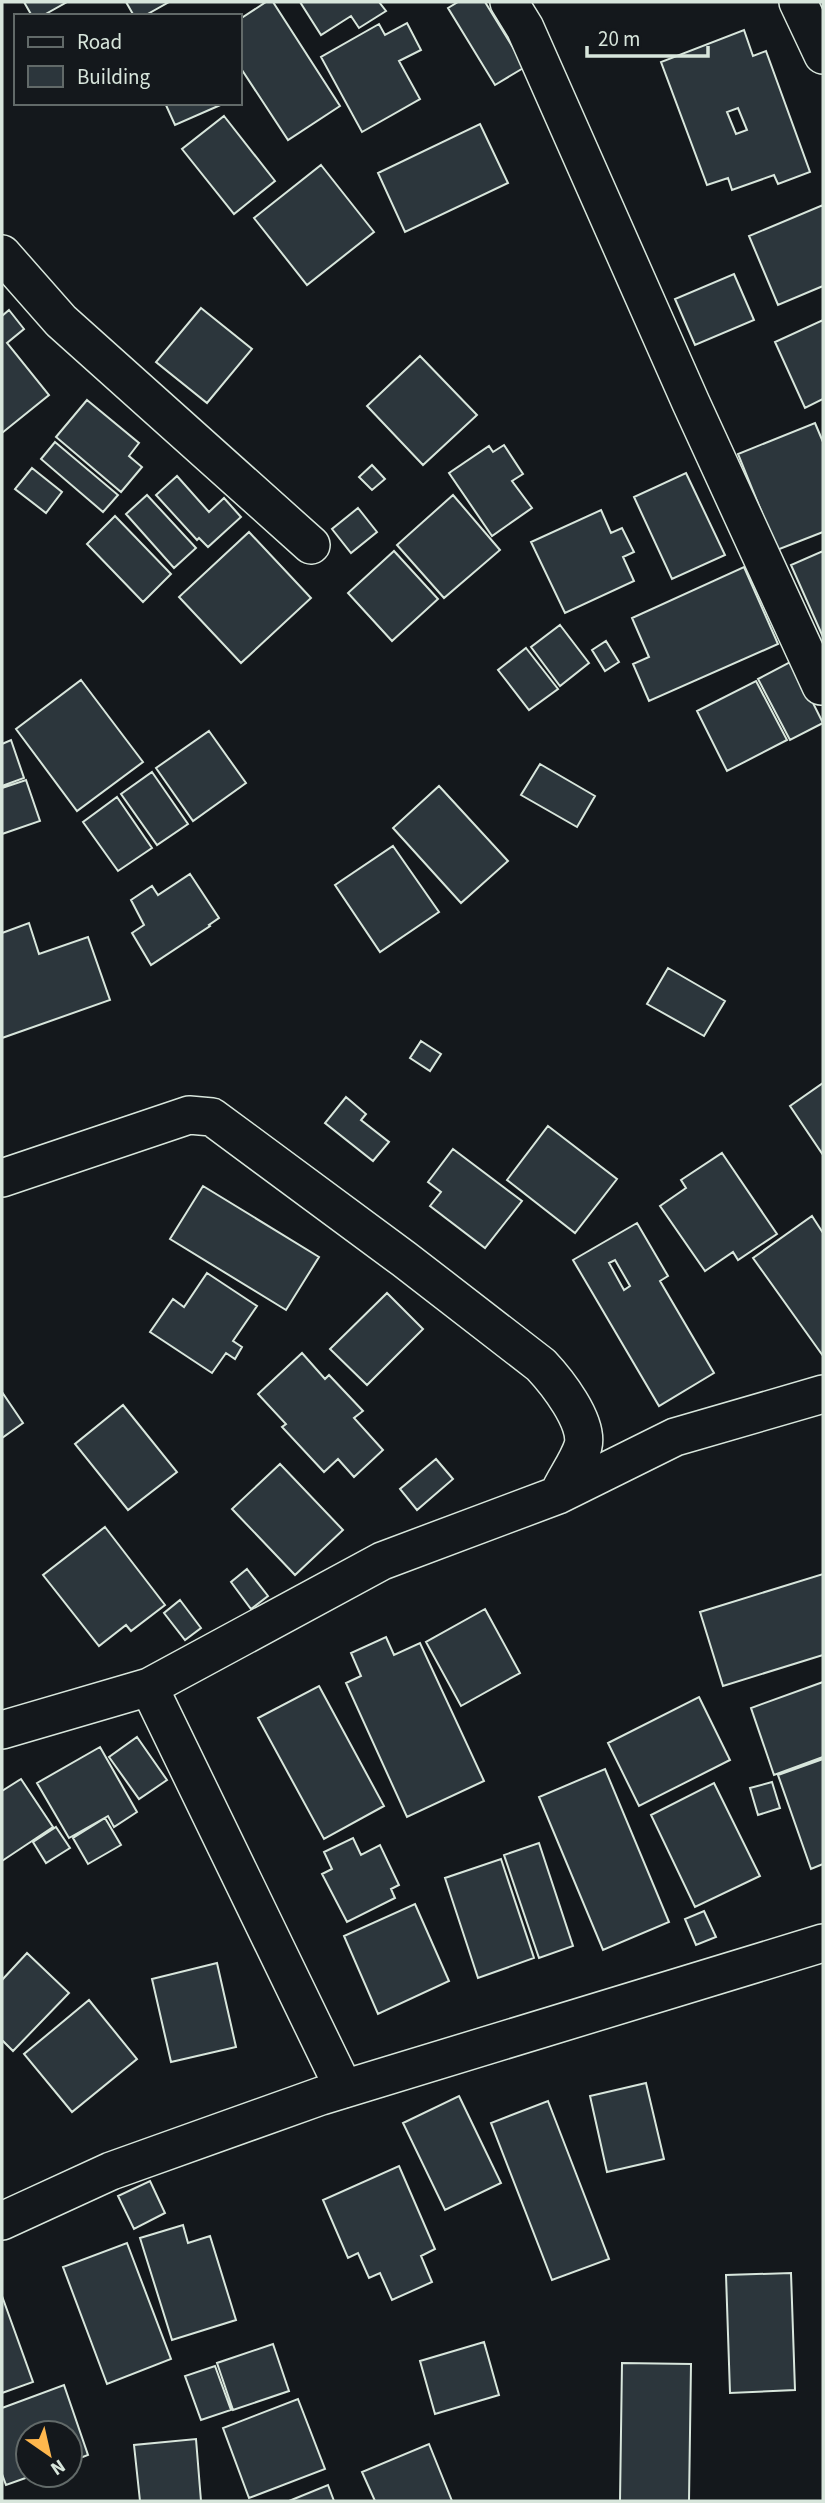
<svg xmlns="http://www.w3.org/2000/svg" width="825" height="2503" viewBox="0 0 825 2503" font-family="'Source Sans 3',sans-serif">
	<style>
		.building { fill: #2c363c; stroke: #d8e6dc; stroke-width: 2; fill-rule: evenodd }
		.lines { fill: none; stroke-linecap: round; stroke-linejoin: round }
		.minor-casing { stroke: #d8e6dc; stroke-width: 40 }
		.minor { stroke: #14181c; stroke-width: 37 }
	</style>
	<rect width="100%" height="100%" fill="#14181c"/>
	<path class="building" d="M24 2H67L42 16H32Z
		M126 2H169L144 16H134Z
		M266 2H273L340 106 288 140 240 67V19Z
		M300 2H379L386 11 359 28 351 16 321 35Z
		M458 2H485L525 67 495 85 448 8Z
		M407 23 421 50 399 61 420 99 362 132 321 57 379 24 385 35Z
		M744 30 753 56 766 51 810 172 778 184 774 175 732 190 728 178 707 185 661 62ZM738 108 747 130 736 134 727 112Z
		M165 103H225L175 125Z
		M224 116 275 181 234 214 182 149Z
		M480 124 508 183 405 232 378 173Z
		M321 165 374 232 307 285 254 218Z
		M823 205V286L778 305 749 236Z
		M734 274 754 320 695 345 675 299Z
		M201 308 252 349 207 403 156 362Z
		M9 310 24 329 7 343 49 395 2 433V316Z
		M823 320V399L805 408 775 342Z
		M420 356 477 415 423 465 367 406Z
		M87 400 139 443 129 456 142 467 121 492 56 437Z
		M815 423 823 442V532L777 550 738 454Z
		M55 442 118 495 103 512 41 459Z
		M504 445 523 474 512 481 532 508 492 536 449 473 489 446 493 452Z
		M372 465 385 479 372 490 359 477Z
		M32 468 62 492 46 513 15 489Z
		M686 473 725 555 672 579 634 497Z
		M177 476 209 512 224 498 241 517 208 547 199 538 197 540 156 495Z
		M147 495 196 548 174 568 126 514Z
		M453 495 500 550 444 598 397 545Z
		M358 508 377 532 351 553 332 529Z
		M601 510 611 533 622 528 634 552 623 557 634 581 565 613 531 542Z
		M115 516 171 574 143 602 87 544Z
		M249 532 311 598 241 663 179 597Z
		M394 551 438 599 392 641 348 593Z
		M823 551V637L791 565Z
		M744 567 778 644 649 701 633 664 649 657 632 618Z
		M560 625 589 663 560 686 531 647Z
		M606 641 619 662 605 671 592 650Z
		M526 648 558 689 529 710 498 670Z
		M792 661 823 723 790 740 758 679Z
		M81 680 143 762 77 811 16 729Z
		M756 681 787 740 727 771 697 711Z
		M209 731 246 783 193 821 156 768Z
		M11 740 24 778 2 786V744Z
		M540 764 595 796 577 827 521 795Z
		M152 772 188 824 157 845 121 794Z
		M26 780 40 821 2 834V788Z
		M439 786 508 861 461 903 393 828Z
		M117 797 152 848 118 871 83 822Z
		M393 846 439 912 380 952 335 885Z
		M190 874 219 918 209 925 210 926 151 965 132 933 144 925 131 900 152 886 158 895Z
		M29 923 39 954 88 937 110 1000 2 1038V933Z
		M668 968 725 1001 704 1036 647 1004Z
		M421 1041 441 1054 430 1071 410 1058Z
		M823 1083V1155L790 1106Z
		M346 1097 366 1114 361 1120 389 1142 373 1161 325 1123Z
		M548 1126 617 1179 575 1233 507 1180Z
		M453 1149 522 1201 485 1248 430 1206 441 1192 428 1182Z
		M722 1153 777 1234 738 1260 733 1252 705 1271 660 1206 686 1188 681 1180Z
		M203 1186 319 1257 286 1310 170 1239Z
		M812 1216 823 1233V1356L753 1258Z
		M637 1223 668 1276 660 1281 714 1373 659 1406 573 1260ZM615 1260 630 1286 624 1290 609 1263Z
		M207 1273 257 1306 233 1341 242 1347 235 1359 226 1353 212 1373 150 1332 173 1299 184 1307Z
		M387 1293 423 1329 367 1385 330 1349Z
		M302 1353 325 1379 329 1375 363 1411 354 1418 383 1450 354 1477 338 1459 324 1472 282 1427 286 1424 258 1394Z
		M2 1392 23 1423 2 1438Z
		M123 1405 177 1472 128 1510 75 1444Z
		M436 1459 453 1479 417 1510 400 1489Z
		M280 1464 343 1530 295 1575 232 1509Z
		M105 1527 165 1605 131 1631 126 1625 99 1646 43 1575Z
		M247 1569 268 1596 251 1609 231 1582Z
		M823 1574V1655L723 1686 700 1612Z
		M180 1600 201 1628 185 1640 164 1613Z
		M485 1609 520 1673 461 1706 426 1642Z
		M386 1637 394 1655 420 1643 484 1781 407 1817 346 1683 361 1676 351 1653Z
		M823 1682V1757L774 1775 751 1708Z
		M319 1686 384 1806 324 1839 258 1718Z
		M699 1697 730 1760 639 1806 608 1743Z
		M137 1737 167 1780 139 1799 109 1757Z
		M100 1747 137 1812 114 1827 108 1816 69 1838 37 1783Z
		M823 1759V1864L811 1869 778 1775Z
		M605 1769 669 1922 603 1950 539 1797Z
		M21 1779 53 1827 2 1861V1791Z
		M772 1782 780 1808 758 1815 750 1788Z
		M714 1783 760 1876 695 1907 651 1815Z
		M105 1818 121 1845 88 1864 73 1838Z
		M56 1827 70 1848 46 1863 33 1842Z
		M353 1838 361 1855 380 1845 399 1885 391 1889 395 1898 347 1922 322 1874 332 1869 324 1852Z
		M539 1843 573 1946 539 1958 504 1855Z
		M501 1859 534 1958 478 1978 445 1878Z
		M415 1904 449 1981 378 2014 344 1936Z
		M704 1911 716 1937 696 1945 685 1919Z
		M27 1953 69 1993 13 2051 2 2040V1980Z
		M217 1963 236 2047 171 2062 152 1979Z
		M89 2000 137 2059 72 2112 24 2054Z
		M646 2083 664 2159 607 2172 590 2096Z
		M459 2096 501 2183 445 2210 403 2123Z
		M548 2101 609 2259 552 2280 491 2123Z
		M399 2166 435 2249 421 2256 432 2282 392 2300 380 2273 369 2278 358 2253 348 2258 323 2200Z
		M150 2181 165 2213 134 2229 118 2196Z
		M183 2225 188 2243 210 2236 236 2320 172 2340 140 2238Z
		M127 2243 171 2359 107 2384 63 2267Z
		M791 2273 795 2390 730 2393 726 2275Z
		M2 2296 33 2382 2 2393Z
		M484 2342 499 2395 435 2414 420 2361Z
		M273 2344 289 2391 233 2410 217 2363Z
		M622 2363 691 2364 689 2501H620Z
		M215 2366 231 2410 201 2420 185 2376Z
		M64 2385 88 2455 70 2462V2433H28V2475H34L6 2485 2 2474V2408Z
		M298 2399 325 2469 249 2498 223 2428Z
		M196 2439 201 2501H140L134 2445Z
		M429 2444 452 2501H375L362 2472Z
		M328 2485 334 2501H289Z"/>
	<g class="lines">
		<defs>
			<path id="minor" d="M509 2 525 28 691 403 821 686
				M798 2 823 55
				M2 254 61 321 311 545
				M2 1178 189 1115 212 1117 404 1259 541 1365C556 1381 589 1422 583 1446 578 1462 565 1479 558 1495
				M149 1687 344 2089
				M2 1730 149 1687 382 1561 558 1495 675 1437 823 1394
				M2 2221 111 2171 321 2096 823 1943"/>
		</defs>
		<use href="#minor" class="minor-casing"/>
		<use href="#minor" class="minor"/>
	</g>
	<rect width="825" height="2503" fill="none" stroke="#d8e6dc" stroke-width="7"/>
	<rect x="14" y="14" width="228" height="91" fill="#14181c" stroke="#626a69" stroke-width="2"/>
	<rect x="28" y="37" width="35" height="10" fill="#14181c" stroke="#626a69" stroke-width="2"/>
	<text x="77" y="49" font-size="21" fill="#d8e6dc">Road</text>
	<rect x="28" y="66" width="35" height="21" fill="#2c363c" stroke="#626a69" stroke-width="2"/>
	<text x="77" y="84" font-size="21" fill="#d8e6dc">Building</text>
	<g transform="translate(49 2454) rotate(146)"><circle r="33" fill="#14181c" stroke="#626a69" stroke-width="2"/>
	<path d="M0-5L12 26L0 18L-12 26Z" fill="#ffb74d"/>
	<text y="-10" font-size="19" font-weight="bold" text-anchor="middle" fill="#d8e6dc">N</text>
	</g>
	<path d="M587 46v10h121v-10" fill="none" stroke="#d8e6dc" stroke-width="3.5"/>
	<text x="598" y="46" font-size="21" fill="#d8e6dc" stroke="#14181c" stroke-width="5" paint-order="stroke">20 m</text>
</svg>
